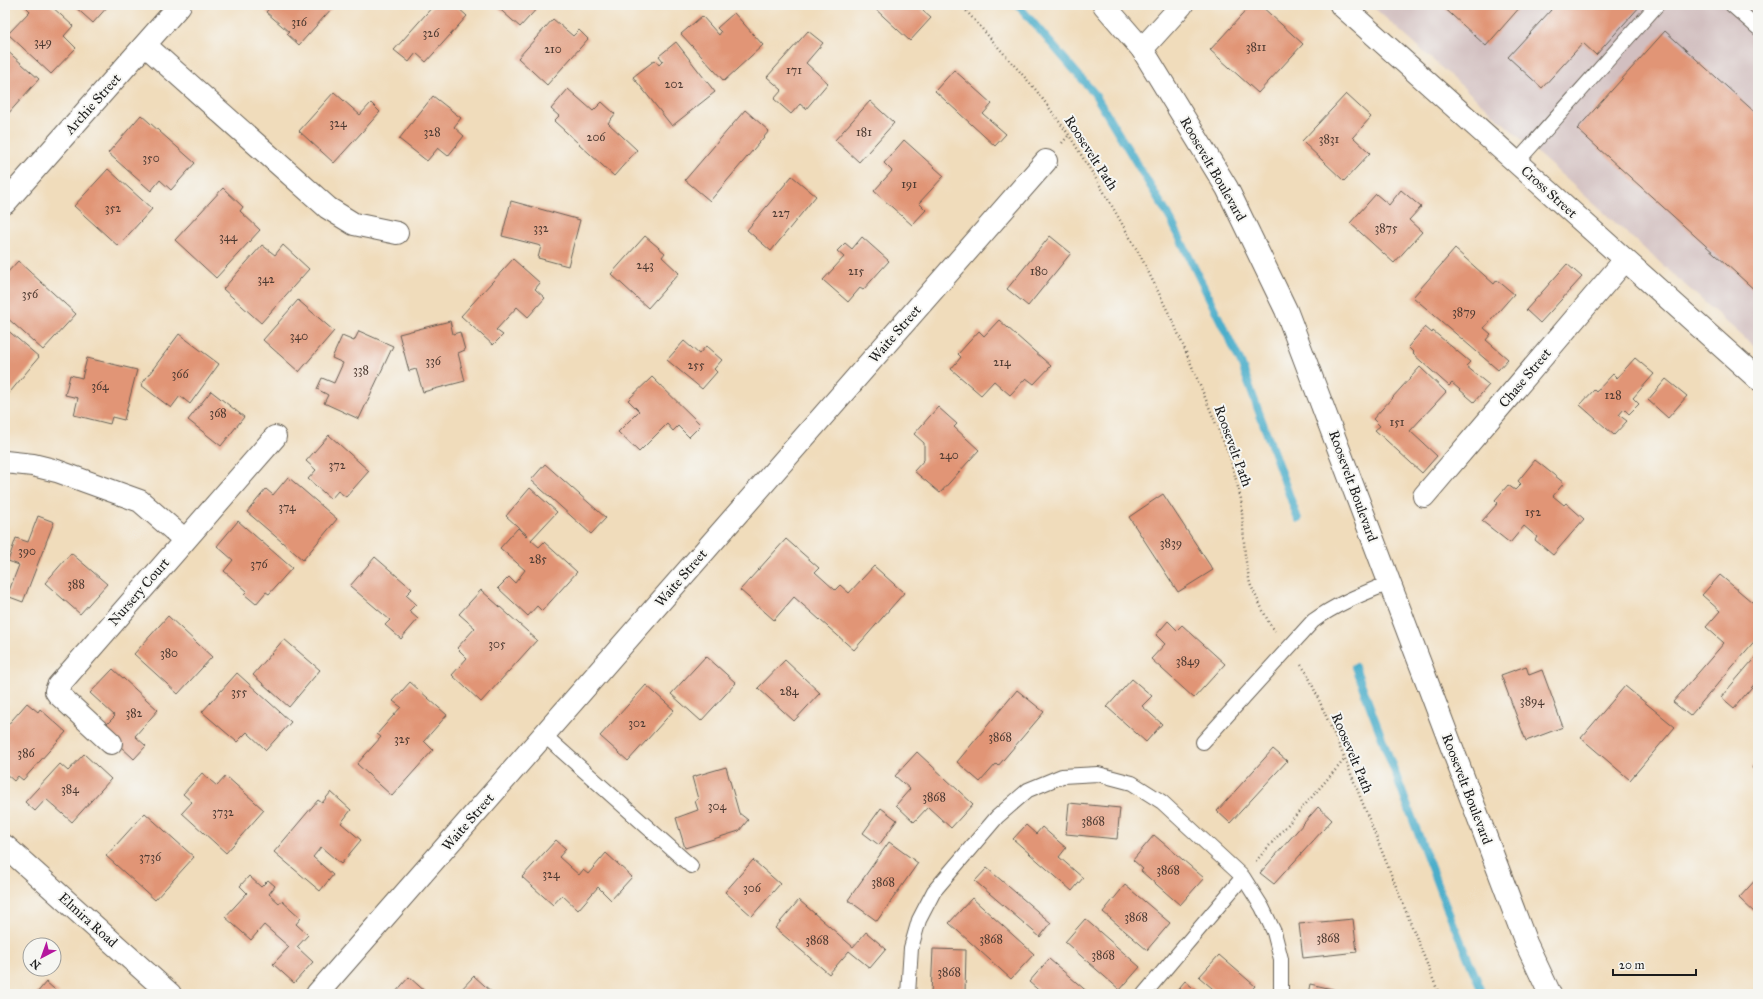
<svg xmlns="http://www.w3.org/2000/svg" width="1763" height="999" viewBox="0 0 1763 999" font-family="'IM FELL Great Primer',serif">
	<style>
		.industrial { fill: #d2bfc0 }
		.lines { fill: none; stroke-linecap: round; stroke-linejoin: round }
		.stream { stroke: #4baeca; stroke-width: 8 }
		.building { fill: #e19576 }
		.service-casing { stroke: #665f54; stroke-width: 16 }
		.minor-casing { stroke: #665f54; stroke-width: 24 }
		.tertiary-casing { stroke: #665f54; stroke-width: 24 }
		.secondary-casing { stroke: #665f54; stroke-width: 24 }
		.path { stroke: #665f54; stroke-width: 2.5; stroke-dasharray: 1 3; stroke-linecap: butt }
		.service { stroke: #fff; stroke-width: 14 }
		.minor { stroke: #fff; stroke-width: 22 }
		.tertiary { stroke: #fff; stroke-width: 22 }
		.secondary { stroke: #fff; stroke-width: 22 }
		.labels { text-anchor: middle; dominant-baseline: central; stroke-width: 4; stroke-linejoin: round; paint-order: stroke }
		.number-label { font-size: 12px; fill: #4d3a32 }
		.street-label { font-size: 14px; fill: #1c1c1c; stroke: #f6f6f2 }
	</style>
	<rect width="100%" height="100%" fill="#f6f6f2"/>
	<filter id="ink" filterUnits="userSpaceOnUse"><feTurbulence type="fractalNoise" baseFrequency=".025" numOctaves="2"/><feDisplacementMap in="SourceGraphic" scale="8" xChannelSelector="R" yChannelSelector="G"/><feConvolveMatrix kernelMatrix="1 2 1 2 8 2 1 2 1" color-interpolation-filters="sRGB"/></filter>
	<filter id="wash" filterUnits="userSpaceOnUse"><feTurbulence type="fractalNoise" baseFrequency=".012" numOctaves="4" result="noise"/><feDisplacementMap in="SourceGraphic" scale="16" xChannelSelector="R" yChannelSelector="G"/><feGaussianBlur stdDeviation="0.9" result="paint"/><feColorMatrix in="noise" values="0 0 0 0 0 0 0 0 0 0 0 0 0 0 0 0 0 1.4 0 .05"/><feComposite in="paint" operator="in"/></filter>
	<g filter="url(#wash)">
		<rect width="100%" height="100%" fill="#f0dcbb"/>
		<path class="industrial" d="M1371 5H1758V350Z"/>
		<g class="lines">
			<path class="stream" d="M1018 5 1094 93 1171 220 1241 363 1298 519
				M1355 667 1441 894 1483 994"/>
		</g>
		<g id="blocks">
			<path class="building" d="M24 5H50L73 26 64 36 76 48 51 74 8 34 30 11Z
				M73 5H109L93 23Z
				M272 5H331L333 7 299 45 287 34 289 32 266 12Z
				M434 5H458L456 6 467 16 426 62 416 53 409 62 394 50Z
				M495 5H540L520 27Z
				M871 5H916L931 18 910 41Z
				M1251 5H1260L1303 44 1258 93 1210 50Z
				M1441 5H1522L1486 46Z
				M1545 5H1641L1596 55 1583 43 1542 88 1508 57 1551 10Z
				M734 13 763 45 724 81 681 34 702 16 719 35 721 32 717 28Z
				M553 19 573 36 579 30 588 39 547 85 518 58Z
				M808 31 823 43 806 63 828 83 806 109 800 104 791 114 774 99 782 90 767 77Z
				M1665 31 1758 115V293L1577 129Z
				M676 42 715 92 672 126 633 77 655 60 659 65 663 61 659 56Z
				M5 49 39 79 7 115 5 113Z
				M954 70 992 104 983 114 1006 134 995 146 935 91Z
				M568 89 593 111 602 102 615 114 608 123 637 150 614 176 554 121 559 116 551 109Z
				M334 92 360 115 371 103 380 112 334 163 299 131Z
				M1346 94 1371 117 1353 137 1370 153 1344 181 1302 141Z
				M433 96 461 118 454 127 464 136 448 156 438 148 427 161 399 139Z
				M870 101 894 123 859 162 835 140Z
				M745 110 769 131 710 201 685 180Z
				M141 115 195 163 171 190 160 180 151 191 108 153Z
				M904 140 944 176 919 203 926 210 912 225 874 191 892 171 884 163Z
				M108 169 152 209 118 246 74 206Z
				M792 176 816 196 771 251 747 230Z
				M223 188 243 207 240 211 260 230 216 278 175 240Z
				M1401 190 1421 207 1409 220 1422 232 1394 263 1350 223 1376 194 1389 205Z
				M511 201 580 220 568 266 538 258 541 246 502 236Z
				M645 236 665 253 662 257 679 273 648 308 611 274Z
				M1050 236 1071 253 1028 306 1007 289Z
				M862 237 889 261 863 290 860 288 848 302 823 280 844 257 837 251 845 243 852 249Z
				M262 245 275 255 283 245 309 269 261 323 223 289Z
				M1455 249 1494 284 1497 280 1514 294 1484 328 1491 334 1486 340 1508 359 1498 370 1413 297Z
				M513 259 540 283 535 289 545 298 528 317 517 307 496 330 503 335 493 345 461 316Z
				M18 261 76 314 43 350 5 316V275Z
				M1567 264 1582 277 1540 323 1526 310Z
				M298 300 334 331 299 372 263 340Z
				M999 320 1051 366 1034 384 1026 378 1010 395 994 381 981 395 951 369 961 357 958 354 979 331 984 336Z
				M450 321 453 334 460 332 465 350 458 353 465 381 423 392 416 369 409 371 399 334Z
				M1425 327 1432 333 1433 331 1470 362 1466 366 1489 385 1474 402 1452 383 1449 386 1413 354 1414 353 1408 347Z
				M5 328 39 357 6 397 5 396Z
				M359 331 393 346 359 419 324 403 328 395 317 389 322 378 334 383 343 363 332 358 342 336 354 341Z
				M179 334 219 364 190 404 180 396 171 408 141 385Z
				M684 341 699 354 706 346 722 360 714 369 717 372 702 389 667 360Z
				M87 358 137 370 124 420 112 417 110 424 74 415 78 398 65 395 70 375 82 378Z
				M1635 358 1654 374 1633 398 1639 404 1629 414 1624 409 1619 415 1627 421 1614 435 1580 405 1594 390 1596 392 1613 374 1617 378Z
				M1420 367 1446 392 1410 431 1437 456 1422 473 1375 430 1380 426 1373 419Z
				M652 377 701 425 689 437 678 426 673 431 667 424 639 452 618 432 639 411 628 400Z
				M1666 379 1687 396 1668 418 1648 400Z
				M211 391 244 417 221 446 188 420Z
				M938 407 957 424 954 427 979 450 940 493 914 471 924 460V443L914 434Z
				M329 435 369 471 346 497 338 491 331 499 308 479 316 470 306 461Z
				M1535 460 1564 483 1553 496 1564 505 1566 503 1584 519 1553 555 1535 540 1537 537 1524 526 1510 543 1482 521 1498 503 1495 500 1508 485 1515 490 1521 484 1518 481Z
				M545 464 606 518 591 534 531 480Z
				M288 477 337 519 303 560 247 512 266 489 273 495Z
				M530 488 557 512 531 540 539 547 544 542 577 572 542 611 537 606 528 616 498 588 509 577 515 583 525 570 500 548 518 528 526 536 527 535 506 516Z
				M1163 494 1213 570 1178 592 1129 517Z
				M38 516 54 522 23 602 7 596 19 565 8 561 16 538 28 542Z
				M238 521 292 568 269 594 266 592 256 604 244 594 247 591 224 571 233 560 217 546Z
				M786 539 819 568 815 572 835 590 840 585 849 593 874 566 904 593 854 650 794 597 774 620 740 590Z
				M71 553 107 584 80 614 45 583Z
				M375 557 412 589 406 595 416 604 409 611 418 619 401 639 385 625 390 620 350 586Z
				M1720 575 1758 607V637L1690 716 1673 702 1724 643 1706 627 1720 611 1702 595Z
				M481 590 537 640 481 702 452 675 467 658 457 648 475 628 459 614Z
				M168 616 212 657 178 694 134 654Z
				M1168 621 1177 630 1182 625 1225 664 1194 698 1151 659 1165 644 1156 635Z
				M284 639 320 670 289 707 253 675Z
				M1758 654V680L1734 708 1721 697Z
				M706 656 736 683 701 721 671 694Z
				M785 660 820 693 794 721 758 688Z
				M1526 666 1529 675 1542 670 1563 727 1526 741 1501 675Z
				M113 669 158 710 135 736 146 746 134 759 119 745 104 727 115 716 90 693Z
				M237 673 291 722 266 750 247 732 237 742 202 712Z
				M1132 679 1152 696 1142 706 1162 724 1146 742 1107 707Z
				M410 682 447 715 424 741 433 750 392 796 357 764 381 737 377 734 401 707 393 701Z
				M646 685 674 710 628 761 600 736Z
				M1625 686 1675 727 1630 780 1581 738Z
				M1017 690 1044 712 998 766 996 764 980 782 957 762Z
				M27 703 38 712 40 709 66 732 23 780 18 776 14 781 5 773V728Z
				M1273 749 1287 761 1230 823 1217 811Z
				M917 752 973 804 951 828 928 807 914 822 896 805 910 789 895 776Z
				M84 754 111 779 72 822 46 799 35 811 25 802 60 764 68 771Z
				M1758 760V773L1752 768Z
				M726 767 739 813 748 820 739 831 685 848 676 818 698 810 695 801 698 799 692 777Z
				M202 773 217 786 226 776 264 810 226 853 182 813 192 802 183 794Z
				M331 792 351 810 341 823 361 840 341 864 321 847 313 857 333 875 320 891 274 852 318 800 322 803Z
				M1069 803 1120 808 1117 839 1066 834Z
				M1318 807 1332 820 1274 884 1260 873Z
				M881 808 897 820 879 845 863 833Z
				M145 813 194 857 155 900 106 856Z
				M1026 825 1036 834 1042 827 1066 848 1059 857 1083 878 1072 891 1013 839Z
				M1154 835 1204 878 1180 905 1141 871 1143 869 1133 860Z
				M556 840 566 849 559 857 579 875 583 870 588 874 606 853 632 877 611 900 598 887 578 910 562 895 553 905 522 877Z
				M889 842 918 863 877 921 848 900Z
				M753 860 780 884 752 916 725 892Z
				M987 868 1051 923 1040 937 975 881Z
				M249 876 261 887 268 880 275 886 269 894 279 903 282 901 301 918 296 924 308 935 297 947 313 962 294 983 273 964 289 947 264 925 251 940 225 917 247 893 240 886Z
				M1758 877V916L1739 898Z
				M1125 885 1170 923 1147 950 1103 912Z
				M972 898 1034 954 1011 979 949 923Z
				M799 900 853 947 866 932 886 949 870 968 849 951 829 974 775 928Z
				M1085 919 1140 967 1120 990 1065 942Z
				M1353 919 1357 952 1303 958 1299 924Z
				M933 949 966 950 965 994H931Z
				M1219 955 1255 986 1248 994H1219L1199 977Z
				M1049 959 1090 994H1043L1029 982Z
				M474 976 494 994H457Z
				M409 977 428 994H394Z
				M1185 981 1200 994H1174Z
				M46 982 60 994H36Z
				M1310 984 1350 993V994H1308Z"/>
		</g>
	</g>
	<g filter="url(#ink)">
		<use href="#blocks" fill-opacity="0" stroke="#665f54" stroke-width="1"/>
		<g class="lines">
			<defs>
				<path id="service" d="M1732 5 1758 28
					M1516 163 1657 5
					M544 735 691 866
					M1203 742 1313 621C1336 604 1362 594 1389 583
					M908 994 911 948 919 920 934 891 997 817 1028 790 1062 776 1098 774 1132 783 1162 802 1243 877 1262 907 1274 932 1281 959V994
					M1144 994 1243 877"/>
				<path id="minor" d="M1341 5 1758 379
					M145 45 328 208 354 224 397 233
					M1142 49 1182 5
					M5 203 180 5
					M5 462 33 465 57 471 140 501 185 540
					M1424 496 1625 260
					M111 743 58 694 56 691 58 686 275 437
					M317 994 1046 161"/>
				<path id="tertiary" d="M5 846 170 994"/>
				<path id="secondary" d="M1104 5 1142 49 1227 188 1286 310 1526 943 1550 994"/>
			</defs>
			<use href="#service" class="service-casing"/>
			<use href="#minor" class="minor-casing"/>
			<use href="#tertiary" class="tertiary-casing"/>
			<use href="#secondary" class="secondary-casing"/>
			<path class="path" d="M961 5 1036 90 1069 135 1104 192 1141 257 1175 326 1230 457 1241 499 1245 556 1250 584 1269 623 1275 631
				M1062 143 1069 135
				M1301 665 1307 673 1345 759 1439 994
				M1256 861 1345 759"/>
			<use href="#service" class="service"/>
			<use href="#minor" class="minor"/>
			<use href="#tertiary" class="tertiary"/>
			<use href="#secondary" class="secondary"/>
		</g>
	</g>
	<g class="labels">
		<g class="number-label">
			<text x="299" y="22">316</text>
			<text x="431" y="33">326</text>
			<text x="43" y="42">349</text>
			<text x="1256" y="47">3811</text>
			<text x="553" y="49">210</text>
			<text x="794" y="70">171</text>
			<text x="674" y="84">202</text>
			<text x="338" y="123">324</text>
			<text x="432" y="132">328</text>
			<text x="864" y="132">181</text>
			<text x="596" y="137">206</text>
			<text x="1329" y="139">3831</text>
			<text x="151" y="158">350</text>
			<text x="909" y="184">191</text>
			<text x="113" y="208">352</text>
			<text x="781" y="213">227</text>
			<text x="541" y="228">332</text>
			<text x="1386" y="228">3875</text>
			<text x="228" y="237">344</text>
			<text x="645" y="265">243</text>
			<text x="856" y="271">215</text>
			<text x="1039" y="271">180</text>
			<text x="266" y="279">342</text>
			<text x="30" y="294">356</text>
			<text x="1464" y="312">3879</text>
			<text x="299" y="336">340</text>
			<text x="433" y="361">336</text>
			<text x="1002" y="362">214</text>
			<text x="696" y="365">255</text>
			<text x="361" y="370">338</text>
			<text x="180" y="374">366</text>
			<text x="100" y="386">364</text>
			<text x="1613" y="395">128</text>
			<text x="218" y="413">368</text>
			<text x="1397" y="422">151</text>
			<text x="949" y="455">240</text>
			<text x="337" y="465">372</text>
			<text x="287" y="507">374</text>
			<text x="1533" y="512">152</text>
			<text x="1171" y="543">3839</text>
			<text x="27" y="551">390</text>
			<text x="538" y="559">285</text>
			<text x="259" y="564">376</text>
			<text x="76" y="584">388</text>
			<text x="497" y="644">305</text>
			<text x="169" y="653">380</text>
			<text x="1188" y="661">3849</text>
			<text x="789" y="691">284</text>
			<text x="239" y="692">355</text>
			<text x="1532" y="701">3894</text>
			<text x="134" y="713">382</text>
			<text x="637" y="723">302</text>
			<text x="1000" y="737">3868</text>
			<text x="402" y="739">325</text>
			<text x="26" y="753">386</text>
			<text x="70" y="789">384</text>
			<text x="934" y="797">3868</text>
			<text x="717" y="806">304</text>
			<text x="223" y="812">3732</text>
			<text x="1093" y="821">3868</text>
			<text x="150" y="857">3736</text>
			<text x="1168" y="870">3868</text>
			<text x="551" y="874">324</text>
			<text x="883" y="882">3868</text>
			<text x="752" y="888">306</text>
			<text x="1136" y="917">3868</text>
			<text x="1328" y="938">3868</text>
			<text x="991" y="939">3868</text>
			<text x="817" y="940">3868</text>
			<text x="1103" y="955">3868</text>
			<text x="949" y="972">3868</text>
		</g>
		<g class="street-label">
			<text transform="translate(93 104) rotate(-48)">Archie Street</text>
			<text transform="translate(1091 153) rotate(57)">Roosevelt Path</text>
			<text transform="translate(1213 169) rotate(60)">Roosevelt Boulevard</text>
			<text transform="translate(1549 192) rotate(42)">Cross Street</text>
			<text transform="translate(895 334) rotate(-49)">Waite Street</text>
			<text transform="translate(1525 378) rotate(-50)">Chase Street</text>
			<text transform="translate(1233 446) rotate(70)">Roosevelt Path</text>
			<text transform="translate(1353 486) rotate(70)">Roosevelt Boulevard</text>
			<text transform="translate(681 578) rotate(-49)">Waite Street</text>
			<text transform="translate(139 592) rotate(-49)">Nursery Court</text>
			<text transform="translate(1352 753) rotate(67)">Roosevelt Path</text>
			<text transform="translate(1467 789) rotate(69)">Roosevelt Boulevard</text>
			<text transform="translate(468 822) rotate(-49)">Waite Street</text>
			<text transform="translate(88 920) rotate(42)">Elmira Road</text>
		</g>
	</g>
	<rect width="1763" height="999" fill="none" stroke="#f6f6f2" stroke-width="20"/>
	<g transform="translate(42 957) rotate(221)"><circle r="19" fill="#f6f6f2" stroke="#9f9f9c"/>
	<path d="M0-3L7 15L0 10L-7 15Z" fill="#b5179e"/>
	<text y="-6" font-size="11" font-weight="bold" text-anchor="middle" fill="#1c1c1c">N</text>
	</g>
	<path d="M1613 969v6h83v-6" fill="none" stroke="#1c1c1c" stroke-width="2"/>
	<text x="1619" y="969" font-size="12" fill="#1c1c1c" stroke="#f6f6f2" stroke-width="3" paint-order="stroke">20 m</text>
</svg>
